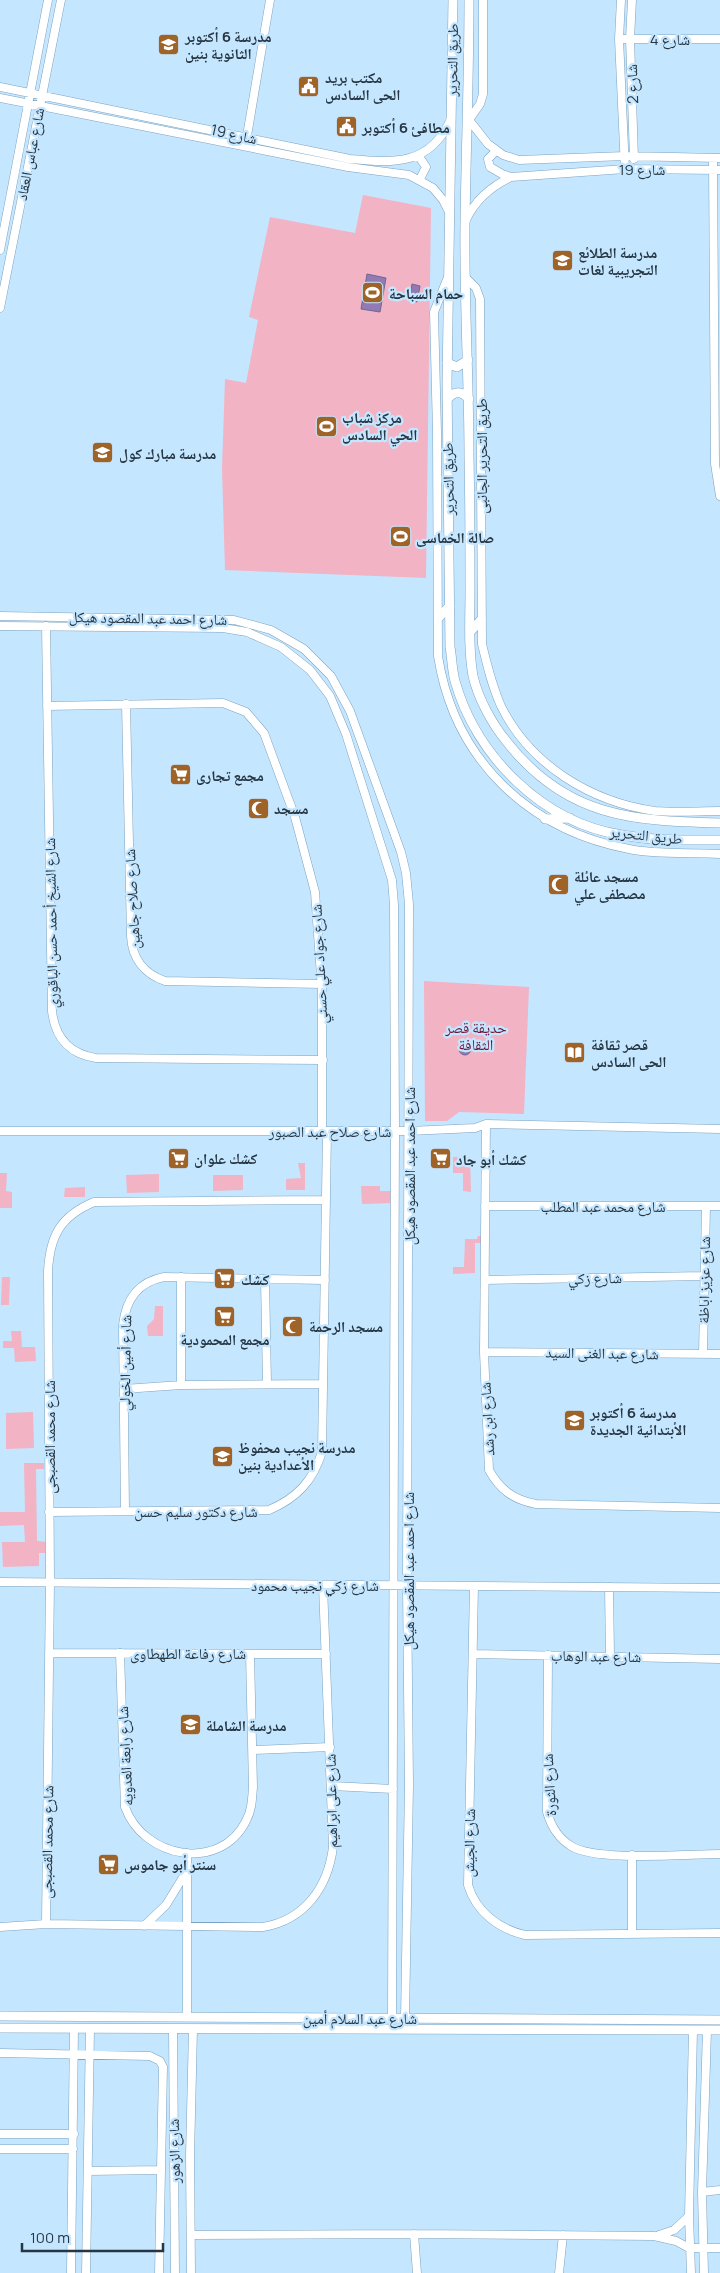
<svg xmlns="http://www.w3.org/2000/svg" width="720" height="2273" viewBox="0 0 720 2273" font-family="Manrope,'Noto Naskh Arabic',sans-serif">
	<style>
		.green { fill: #f2b3c4 }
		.water { fill: #917bb5; stroke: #716692 }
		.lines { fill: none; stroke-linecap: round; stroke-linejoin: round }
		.minor-casing { stroke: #7ca3c1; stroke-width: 9 }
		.tertiary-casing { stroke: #7ca3c1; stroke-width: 10 }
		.minor { stroke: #fff; stroke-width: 8 }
		.tertiary { stroke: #fff; stroke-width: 9 }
		.labels { text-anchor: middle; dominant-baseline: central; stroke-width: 4.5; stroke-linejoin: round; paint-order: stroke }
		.poi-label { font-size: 15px; font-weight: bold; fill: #263642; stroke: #c5e6ff; text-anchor: start }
		.street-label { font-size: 15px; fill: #263642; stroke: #c5e6ff }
		.park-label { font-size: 15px; fill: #6a1638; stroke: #c5e6ff }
	</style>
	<rect width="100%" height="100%" fill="#c5e6ff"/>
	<path class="green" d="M363 195 431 208 426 578 225 570 222 469 225 379 246 383 258 320 249 317 270 217 355 233Z
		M424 981 529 987 524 1114 459 1112 447 1121H425Z
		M453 1157H470L471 1192 463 1191V1173H453Z
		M298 1163H305V1190H286V1179L301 1178Z
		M0 1173H7L6 1191 12 1192V1208H0Z
		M159 1174V1192L127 1193 126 1175Z
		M213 1175H243V1190L213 1191Z
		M361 1186H380V1191H392V1203L362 1204Z
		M85 1187V1197H64L65 1188Z
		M478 1236H483L484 1243H475V1273L453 1274V1267H464L465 1239H477Z
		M2 1277H10L9 1305H1Z
		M155 1306H163V1336H148L147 1326 154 1319Z
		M11 1331H21L22 1347H35L36 1361 15 1362 14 1348H3V1341H12Z
		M33 1412 34 1448 6 1449V1413Z
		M24 1463H44V1469H36L37 1541 47 1542V1553H39V1566L3 1567 2 1542H25L24 1525 0 1526V1512H25Z"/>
	<path class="water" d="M367 274 386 278 380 312 361 309Z
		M412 284 420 286 417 302 409 300Z
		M459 1049a6 6 0 1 1 12 0a6 6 0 1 1-12 0Z"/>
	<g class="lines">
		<defs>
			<path id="minor" d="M483 0V94L480 104 469 120 488 144 503 155 519 160 625 156 720 158
				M621 0 619 39 625 169
				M632 0 630 39 634 159
				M619 39H720
				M0 87 350 159C394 163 430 166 451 119
				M0 98 348 167 409 175 433 188 443 200 449 212
				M247 136 270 0
				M496 151 488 159 490 167 502 174 511 177
				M418 155 426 167 420 179
				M713 158 715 464 720 496
				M466 220C475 200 492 186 511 177L625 169 720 170
				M0 250 48 0
				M448 277 434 312 437 432 438 656C454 759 528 830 629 849 657 855 690 852 720 854
				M467 279 476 288 480 299 482 644C487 665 492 686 501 706 530 765 591 802 655 811 676 813 699 811 720 811
				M0 308 61 0
				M0 616 234 620 271 630 304 649 331 676 350 711 401 852 406 873 409 904 407 1586 409 1785 405 2019
				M0 626 223 628 247 632 281 647 310 670 330 696 346 734 392 880 394 905 395 1131 392 2018
				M46 626 52 1011C55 1038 70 1054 96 1058L323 1060
				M126 704 131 936C132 958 144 974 165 981L322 984
				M47 706 223 703 246 712 264 733 295 817 315 892 322 990V1132
				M486 1124 484 1352 489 1470C500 1490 514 1500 536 1504L720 1508
				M0 1131H409L475 1128 486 1124 720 1129
				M485 1206H720
				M181 1277V1385
				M265 1279 267 1384
				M485 1280 704 1276
				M484 1352 720 1354
				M703 1354 706 1206
				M124 1389 181 1385 323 1384
				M125 1511 123 1325C126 1299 138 1282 164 1277L325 1280
				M49 1512 269 1510C297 1498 313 1481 322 1452L327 1132
				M0 1582 720 1588
				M474 1586 468 1885C476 1912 499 1929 525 1935L720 1933
				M609 1587 610 1656
				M49 1653 326 1654
				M120 1653 125 1807C143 1858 220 1873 246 1821 252 1810 252 1799 253 1787L250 1654
				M473 1654 720 1659
				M548 1655 547 1812C551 1826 558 1838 571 1846 596 1862 687 1854 720 1854
				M253 1750 330 1747
				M332 1786 393 1789
				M187 1853V2017
				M46 1924 50 1582 48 1271C50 1235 61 1216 94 1202L326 1200
				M144 1926 166 1905 185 1874
				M0 1927 46 1924 263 1927C305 1920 328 1887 333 1847L323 1586
				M632 1934V1855
				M173 2029 175 2273
				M0 2053 150 2056 160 2061 163 2067 159 2273
				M0 2134H74
				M0 2149H73
				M88 2171 161 2170
				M702 2192 720 2190
				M414 2234 417 2273
				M191 2235 414 2234 654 2236 676 2241 689 2248H720
				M659 2235 674 2230 689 2216
				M71 2273 74 2029
				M86 2273 90 2029
				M191 2273 190 2156 193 2029
				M559 2273 563 2235
				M691 2273 689 2216 693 2030
				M704 2273 702 2192 707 2030"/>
			<path id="tertiary" d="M453 0 447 383 450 647C452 658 452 670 455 681 476 756 543 823 622 835 654 841 687 840 720 840
				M469 0C469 75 466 149 465 224 464 301 469 379 469 457 470 502 470 547 470 591 470 619 468 648 473 676 478 698 492 724 507 742 566 817 632 821 720 823
				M447 363 457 367 468 360
				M447 400C454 390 462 391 469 399
				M439 617 450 606
				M470 632 481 620
				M545 819 570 818
				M0 2016 720 2020
				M0 2028 720 2030"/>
		</defs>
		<use href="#minor" class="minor-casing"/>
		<use href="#tertiary" class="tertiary-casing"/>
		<use href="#minor" class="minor"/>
		<use href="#tertiary" class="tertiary"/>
	</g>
	<defs>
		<symbol id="school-square" viewBox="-11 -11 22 22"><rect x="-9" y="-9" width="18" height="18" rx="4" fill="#a06327" stroke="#c5e6ff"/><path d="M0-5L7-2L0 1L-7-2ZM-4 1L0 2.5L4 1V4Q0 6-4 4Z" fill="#fff"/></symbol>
		<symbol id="civic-square" viewBox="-11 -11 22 22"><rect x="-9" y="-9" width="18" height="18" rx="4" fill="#a06327" stroke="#c5e6ff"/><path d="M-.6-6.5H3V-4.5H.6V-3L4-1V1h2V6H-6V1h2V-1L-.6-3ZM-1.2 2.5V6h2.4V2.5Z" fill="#fff"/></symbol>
		<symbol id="stadium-square" viewBox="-11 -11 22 22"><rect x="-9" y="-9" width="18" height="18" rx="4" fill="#a06327" stroke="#c5e6ff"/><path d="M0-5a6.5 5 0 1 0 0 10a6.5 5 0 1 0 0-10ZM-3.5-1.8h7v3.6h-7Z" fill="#fff"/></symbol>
		<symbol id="supermarket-square" viewBox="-11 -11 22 22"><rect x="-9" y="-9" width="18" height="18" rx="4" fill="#a06327" stroke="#c5e6ff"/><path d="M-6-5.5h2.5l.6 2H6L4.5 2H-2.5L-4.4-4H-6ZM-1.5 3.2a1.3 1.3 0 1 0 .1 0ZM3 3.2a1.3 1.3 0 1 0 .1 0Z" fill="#fff"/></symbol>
		<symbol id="mosque-square" viewBox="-11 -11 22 22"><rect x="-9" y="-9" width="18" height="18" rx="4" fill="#a06327" stroke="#c5e6ff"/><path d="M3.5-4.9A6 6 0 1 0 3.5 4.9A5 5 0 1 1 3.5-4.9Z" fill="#fff"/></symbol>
		<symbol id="library-square" viewBox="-11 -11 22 22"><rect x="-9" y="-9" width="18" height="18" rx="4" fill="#a06327" stroke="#c5e6ff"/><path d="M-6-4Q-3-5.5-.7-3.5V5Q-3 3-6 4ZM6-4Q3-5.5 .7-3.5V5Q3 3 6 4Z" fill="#fff"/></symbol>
	</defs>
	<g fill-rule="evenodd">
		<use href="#school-square" x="156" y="32" width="25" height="25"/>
		<use href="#civic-square" x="296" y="74" width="25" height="25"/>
		<use href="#civic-square" x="334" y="114" width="25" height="25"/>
		<use href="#school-square" x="550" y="248" width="25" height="25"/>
		<use href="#stadium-square" x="360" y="280" width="25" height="25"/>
		<use href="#stadium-square" x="314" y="414" width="25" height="25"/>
		<use href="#school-square" x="90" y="440" width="25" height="25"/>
		<use href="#stadium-square" x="388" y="524" width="25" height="25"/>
		<use href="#supermarket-square" x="168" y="762" width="25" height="25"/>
		<use href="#mosque-square" x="246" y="796" width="25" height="25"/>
		<use href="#mosque-square" x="546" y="872" width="25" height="25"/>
		<use href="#library-square" x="562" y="1040" width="25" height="25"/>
		<use href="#supermarket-square" x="166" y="1146" width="25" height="25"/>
		<use href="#supermarket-square" x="428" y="1146" width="25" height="25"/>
		<use href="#supermarket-square" x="212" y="1266" width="25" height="25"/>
		<use href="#supermarket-square" x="212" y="1304" width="25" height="25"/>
		<use href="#mosque-square" x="280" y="1314" width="25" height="25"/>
		<use href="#school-square" x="562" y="1408" width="25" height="25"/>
		<use href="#school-square" x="210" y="1444" width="25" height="25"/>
		<use href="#school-square" x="178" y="1712" width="25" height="25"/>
		<use href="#supermarket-square" x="96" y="1852" width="25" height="25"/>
	</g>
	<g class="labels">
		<g class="poi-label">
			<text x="185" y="36">مدرسة 6 أكتوبر<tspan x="185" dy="17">الثانوية بنين</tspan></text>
			<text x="325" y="77">مكتب بريد<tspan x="325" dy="17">الحى السادس</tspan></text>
			<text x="362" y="127">مطافئ 6 أكتوبر</text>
			<text x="578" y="252">مدرسة الطلائع<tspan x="578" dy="17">التجريبية لغات</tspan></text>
			<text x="389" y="293">حمام السباحة</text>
			<text x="342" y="417">مركز شباب<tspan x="342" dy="17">الحي السادس</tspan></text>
			<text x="119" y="453">مدرسة مبارك كول</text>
			<text x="416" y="537">صالة الخماسى</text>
			<text x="196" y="775">مجمع تجارى</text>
			<text x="274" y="808">مسجد</text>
			<text x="574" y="876">مسجد عائلة<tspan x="574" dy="17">مصطفى علي</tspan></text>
			<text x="591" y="1044">قصر ثقافة<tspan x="591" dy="17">الحى السادس</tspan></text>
			<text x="194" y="1158">كشك علوان</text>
			<text x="456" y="1159">كشك أبو جاد</text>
			<text x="241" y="1279">كشك</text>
			<text x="309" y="1326">مسجد الرحمة</text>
			<text x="225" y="1339" text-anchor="middle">مجمع المحمودية</text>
			<text x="590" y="1412">مدرسة 6 أكتوبر<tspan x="590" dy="17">الأبتدائية الجديدة</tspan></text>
			<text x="238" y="1447">مدرسة نجيب محفوظ<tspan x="238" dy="17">الأعدادية بنين</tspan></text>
			<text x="206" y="1725">مدرسة الشاملة</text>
			<text x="124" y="1864">سنتر أبو جاموس</text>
		</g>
		<g class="street-label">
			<text x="670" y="39">شارع 4</text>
			<text transform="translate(452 60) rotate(-89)">طريق التحرير</text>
			<text transform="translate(632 84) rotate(-92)">شارع 2</text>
			<text transform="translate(234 134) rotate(12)">شارع 19</text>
			<text transform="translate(30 154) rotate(-79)">شارع عباس العقاد</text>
			<text x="642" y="169">شارع 19</text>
			<text transform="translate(481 456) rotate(-90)">طريق التحرير الجانبى</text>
			<text transform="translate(448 479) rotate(-91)">طريق التحرير</text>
			<text transform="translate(148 618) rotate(1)">شارع احمد عبد المقصود هيكل</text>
			<text transform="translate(646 835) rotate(6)">طريق التحرير</text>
			<text transform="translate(132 899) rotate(-93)">شارع صلاح جاهين</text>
			<text transform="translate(51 923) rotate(-91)">شارع الشيخ أحمد حسن الباقوري</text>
			<text transform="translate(319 964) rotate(-93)">شارع جواد علي حسني</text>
			<text x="330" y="1131">شارع صلاح عبد الصبور</text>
			<text transform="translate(409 1166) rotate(-90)">شارع احمد عبد المقصود هيكل</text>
			<text x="603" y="1206">شارع محمد عبد المطلب</text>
			<text transform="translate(595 1278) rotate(-1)">شارع زكي</text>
			<text transform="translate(704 1280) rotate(-89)">شارع عزيز اباظة</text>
			<text transform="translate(602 1353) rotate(1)">شارع عبد الغنى السيد</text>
			<text transform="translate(125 1363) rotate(-89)">شارع أمين الخولي</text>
			<text transform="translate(487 1419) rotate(-93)">شارع ابن رشد</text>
			<text transform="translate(49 1437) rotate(-90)">شارع محمد القصبجى</text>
			<text x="196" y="1511">شارع دكتور سليم حسن</text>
			<text transform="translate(408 1571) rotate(-90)">شارع احمد عبد المقصود هيكل</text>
			<text x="315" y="1585">شارع زكي نجيب محمود</text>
			<text x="188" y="1653">شارع رفاعة الطهطاوى</text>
			<text transform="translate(596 1656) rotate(1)">شارع عبد الوهاب</text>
			<text transform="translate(125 1756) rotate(-93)">شارع رابعة العدويه</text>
			<text transform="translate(549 1785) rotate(-93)">شارع الثورة</text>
			<text transform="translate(331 1801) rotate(-91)">شارع على ابراهيم</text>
			<text transform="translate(47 1842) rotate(-89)">شارع محمد القصبجى</text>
			<text transform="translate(469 1843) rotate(-89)">شارع الجيش</text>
			<text x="360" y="2018">شارع عبد السلام أمين</text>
			<text transform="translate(174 2151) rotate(-91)">شارع الزهور</text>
		</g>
		<g class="park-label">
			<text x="476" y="1027">حديقة قصر<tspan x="476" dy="17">الثقافة</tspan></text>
		</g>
	</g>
	<path d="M22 2243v8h141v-8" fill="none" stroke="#263642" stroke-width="2.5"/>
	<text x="30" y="2243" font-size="15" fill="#263642" stroke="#c5e6ff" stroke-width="4" paint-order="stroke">100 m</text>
</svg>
